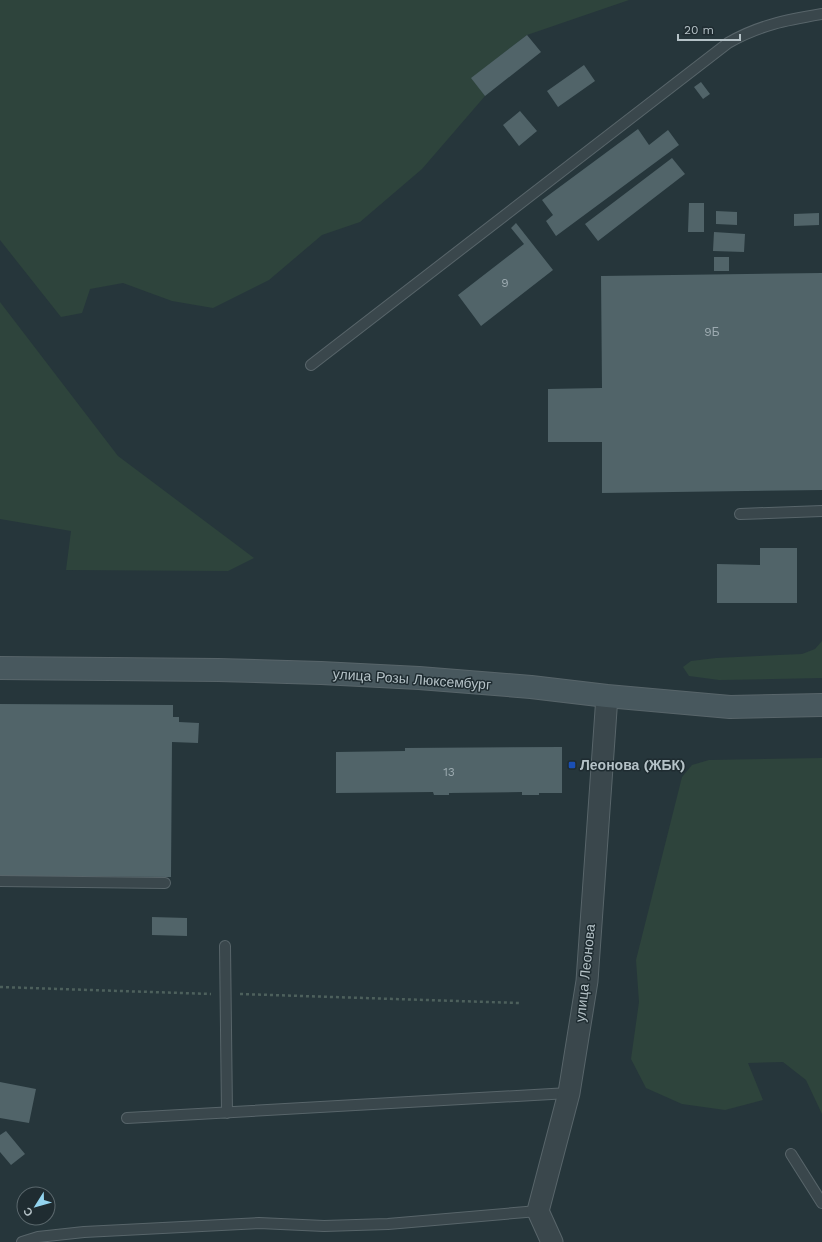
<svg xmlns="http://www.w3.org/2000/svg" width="822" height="1242" viewBox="0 0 822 1242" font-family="'Work Sans',sans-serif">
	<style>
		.green { fill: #2e443c }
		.building { fill: #516469 }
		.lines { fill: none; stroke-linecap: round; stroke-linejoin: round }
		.lane-casing { stroke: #58656a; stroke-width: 12 }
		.street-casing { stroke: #58656a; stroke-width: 23 }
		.secondary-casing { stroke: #58656a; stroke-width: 24 }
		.path { stroke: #4d605c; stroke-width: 2.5; stroke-dasharray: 3 3; stroke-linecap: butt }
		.lane { stroke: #3a474c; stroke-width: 10 }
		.street { stroke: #3a474c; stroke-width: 21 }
		.secondary { stroke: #48585e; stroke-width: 22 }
		.transit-dot { fill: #1a4fb4; stroke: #1f2c31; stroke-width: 1.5 }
		.labels { text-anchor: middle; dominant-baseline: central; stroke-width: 3; stroke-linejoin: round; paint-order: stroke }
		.number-label { font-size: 12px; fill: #9caab0 }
		.street-label { font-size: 14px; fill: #b5c2c7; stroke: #1f2c31 }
		.poi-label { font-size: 14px; font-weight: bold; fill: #b5c2c7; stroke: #1f2c31; text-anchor: start }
	</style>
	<rect width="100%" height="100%" fill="#26363b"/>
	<path class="green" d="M0 0H629L527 35 472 78 485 96 422 169 360 222 322 235 269 280 213 308 172 301 123 283 90 289 82 313 61 317 0 240Z
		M0 302 118 456 254 558 228 571 66 570 71 531 0 519Z
		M822 641V678L719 680 689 676 683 667 691 661 716 658 802 654 815 649Z
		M822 758V1114L806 1080 783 1062 748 1063 763 1100 725 1110 682 1104 646 1088 631 1059 639 1002 636 960 682 777 692 765 709 760Z"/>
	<path class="building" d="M527 35 541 52 485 96 471 78Z
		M584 65 595 81 558 107 547 91Z
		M701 82 710 94 703 99 694 87Z
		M520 111 537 131 519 146 503 125Z
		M638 129 649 145 668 130 679 145 556 236 546 221 553 215 542 200Z
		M672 158 685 174 598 241 585 224Z
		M689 203H704V232H688Z
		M716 211 737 212V225L716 224Z
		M819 213V225L794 226V214Z
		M516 223 553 270 481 326 458 295 524 244 511 228Z
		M714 232 745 234 744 252 713 251Z
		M714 257H729V271H714Z
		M822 273V490L602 493V442H548V389L602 388 601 276Z
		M760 548H797V603H717V564L760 565Z
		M0 704 173 705V717H179V722L199 723 198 743 172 742 171 877 0 876Z
		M562 747V793H539V795H522V792L449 793V795H434L433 792 336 793V752L405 751V748Z
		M152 917 187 918V936L152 935Z
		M0 1082 36 1089 29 1123 0 1118Z
		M6 1131 25 1154 11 1165 0 1152V1135Z"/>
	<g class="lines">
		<defs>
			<path id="lane" d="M311 365 728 43C759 25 787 20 822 14
				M740 514 822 511
				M0 881 165 883
				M225 946 227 1113
				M127 1118 569 1093
				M791 1154 822 1203
				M22 1242 38 1237 84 1232 259 1223 324 1226 388 1224 538 1211"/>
			<path id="street" d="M552 1242 538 1211 569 1093 587 981 607 696"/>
			<path id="secondary" d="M0 668 218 670 321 673 419 678 531 687 607 696 730 707 822 705"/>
		</defs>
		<use href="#lane" class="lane-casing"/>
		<use href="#street" class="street-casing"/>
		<use href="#secondary" class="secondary-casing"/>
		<path class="path" d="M0 987 211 994
			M240 994 519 1003"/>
		<use href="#lane" class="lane"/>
		<use href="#street" class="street"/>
		<use href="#secondary" class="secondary"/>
	</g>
	<rect class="transit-dot" x="568" y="761" width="8" height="8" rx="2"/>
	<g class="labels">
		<g class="number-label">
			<text x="505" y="283">9</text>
			<text x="712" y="332">9Б</text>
			<text x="449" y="772">13</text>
		</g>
		<g class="street-label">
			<text transform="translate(412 679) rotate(4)">улица Розы Люксембург</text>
			<text transform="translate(585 973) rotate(-84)">улица Леонова</text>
		</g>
		<g class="poi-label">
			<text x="580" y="765">Леонова (ЖБК)</text>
		</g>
	</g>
	<g transform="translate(36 1206) rotate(233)"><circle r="19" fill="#1f2c31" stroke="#5b686d"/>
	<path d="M0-3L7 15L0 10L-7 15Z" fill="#93d4ef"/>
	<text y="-6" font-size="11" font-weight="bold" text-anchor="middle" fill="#b5c2c7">С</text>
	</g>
	<path d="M678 34v6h62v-6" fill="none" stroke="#b5c2c7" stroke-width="2"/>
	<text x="684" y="34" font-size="12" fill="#b5c2c7" stroke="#1f2c31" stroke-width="3" paint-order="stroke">20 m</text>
</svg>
